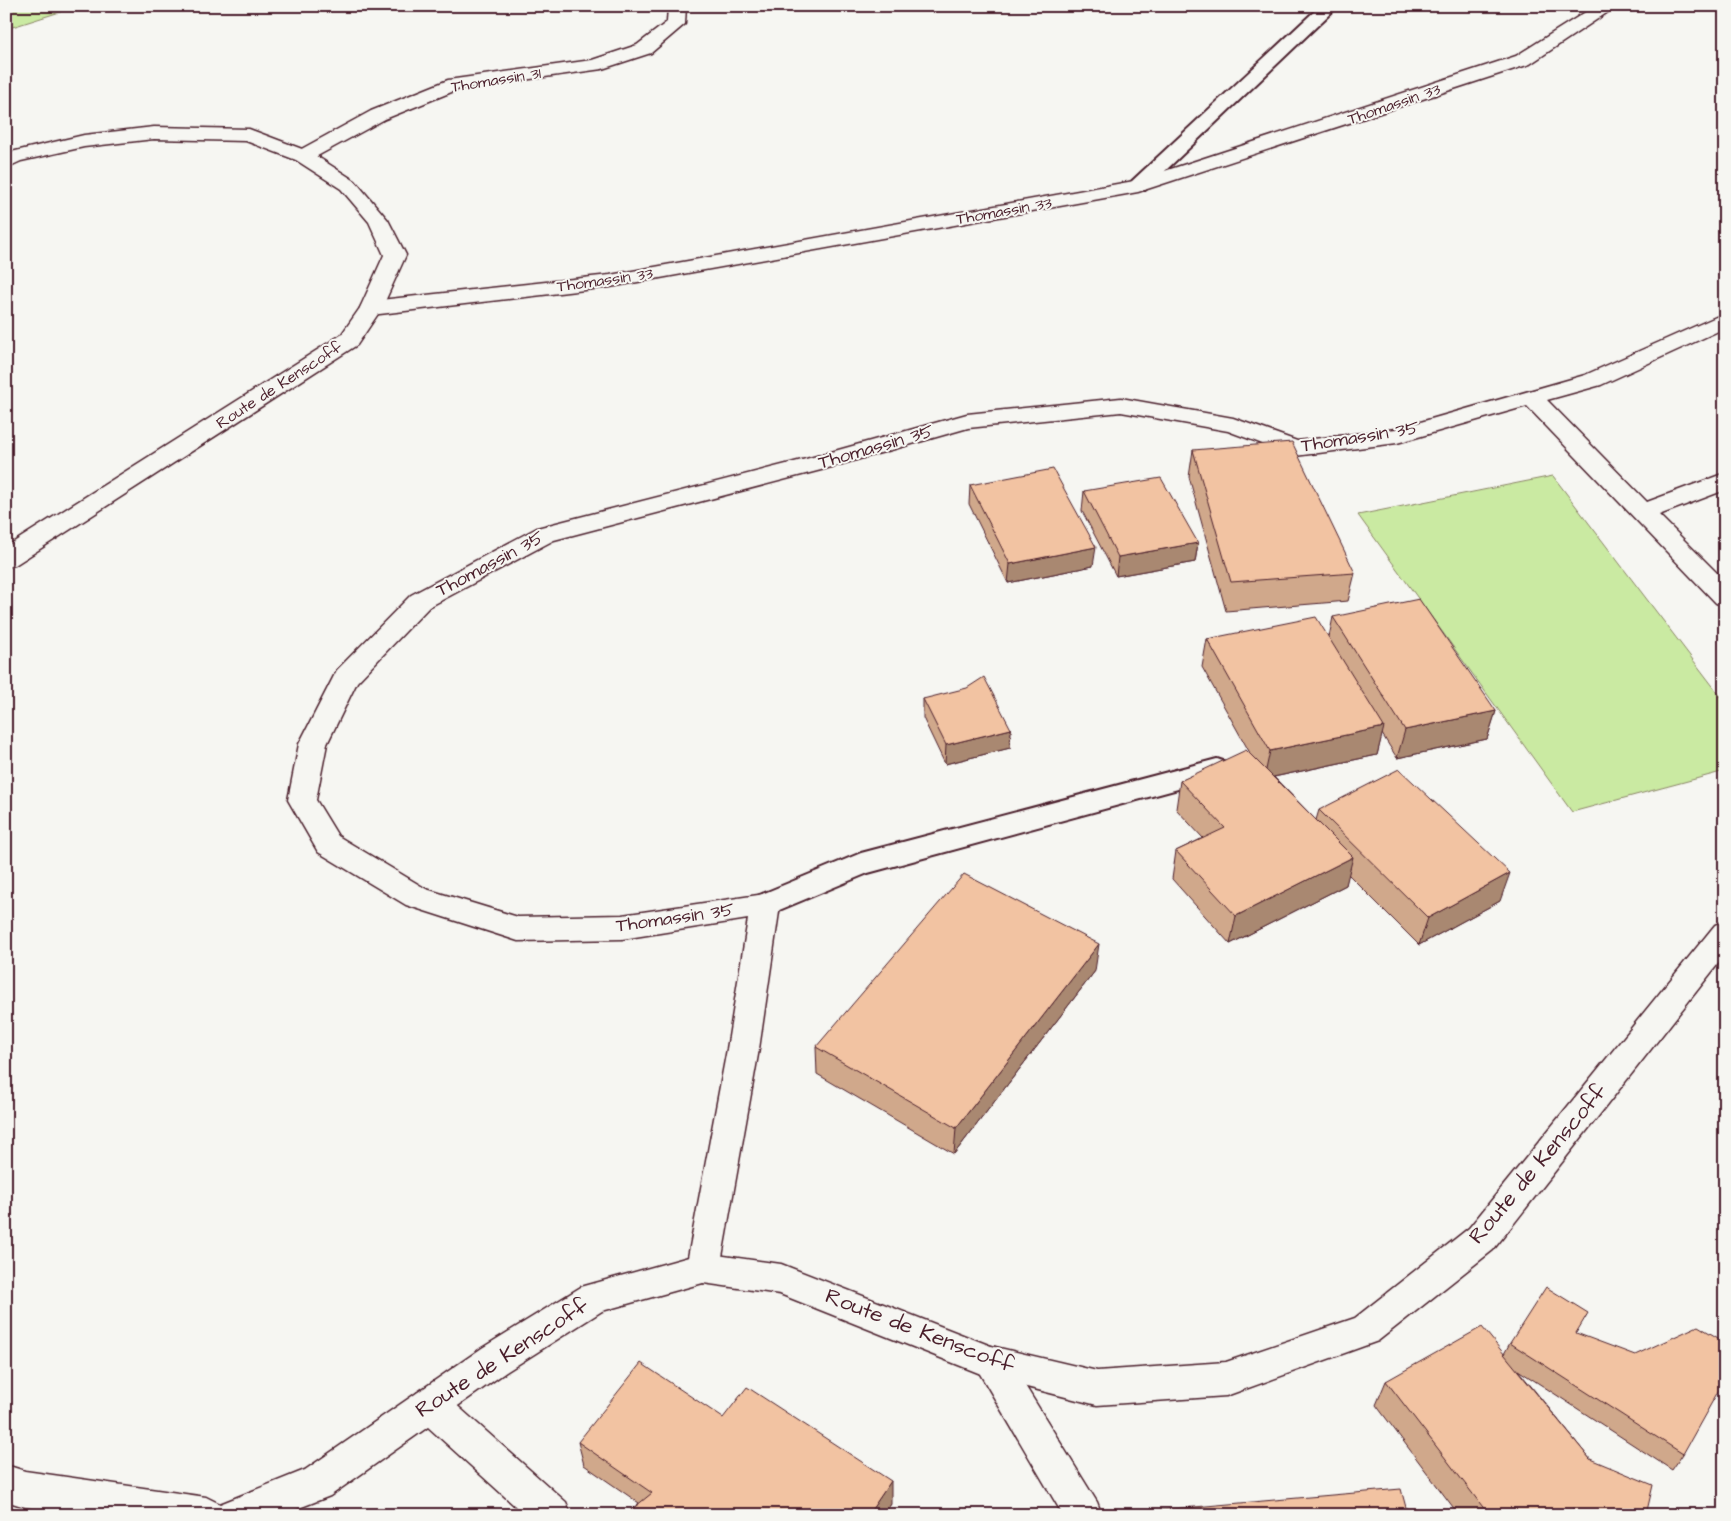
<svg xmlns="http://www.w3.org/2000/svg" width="1731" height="1521" viewBox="0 0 1731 1521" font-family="'Architects Daughter',sans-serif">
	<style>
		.green { fill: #caeaa2; stroke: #8a8466 }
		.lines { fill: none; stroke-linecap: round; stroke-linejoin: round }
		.service-casing { stroke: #4a1f2b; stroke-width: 4 }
		.minor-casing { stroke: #4a1f2b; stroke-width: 3 }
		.secondary-casing { stroke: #4a1f2b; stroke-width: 3 }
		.service { fill: #f6f6f2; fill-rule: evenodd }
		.minor { fill: #f6f6f2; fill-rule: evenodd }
		.secondary { fill: #f6f6f2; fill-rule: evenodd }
		.wall { fill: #d0a88b; stroke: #4a1f2b }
		.shaded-wall { fill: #a98871; stroke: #4a1f2b }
		.building { fill: #f2c3a2; stroke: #4a1f2b }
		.labels { text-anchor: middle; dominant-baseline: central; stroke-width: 4; stroke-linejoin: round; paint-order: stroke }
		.far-street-label { font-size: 16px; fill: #4a1f2b; stroke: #f6f6f2 }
		.street-label { font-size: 19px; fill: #4a1f2b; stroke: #f6f6f2 }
		.near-street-label { font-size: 22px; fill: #4a1f2b; stroke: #f6f6f2 }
	</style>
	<rect width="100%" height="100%" fill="#f6f6f2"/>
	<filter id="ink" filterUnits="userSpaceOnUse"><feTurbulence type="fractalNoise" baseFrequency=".02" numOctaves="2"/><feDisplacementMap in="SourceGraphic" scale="10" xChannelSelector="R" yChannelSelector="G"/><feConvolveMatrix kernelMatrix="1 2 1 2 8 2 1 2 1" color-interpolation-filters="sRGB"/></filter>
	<g filter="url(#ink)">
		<path class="green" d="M6 6H79L6 29Z
			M1553 476 1725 702V771L1572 812 1358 515Z"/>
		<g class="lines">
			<defs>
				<path id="service" d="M1320 6H1338L1145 190H1131L1128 186 1131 182Z
					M1217 759 1226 762 1230 769 1226 776 868 873 765 916 755 913 751 905 755 897 861 853Z"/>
				<path id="minor" d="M668 6H686L685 24 651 53 602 69 459 89 385 119 310 160H296L293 156 296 152 371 111 448 80 592 60 637 45 667 22Z
					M1595 6H1617L1530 64 1138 192 610 287 371 315 363 313 360 308 363 303 371 301 610 275 1134 181 1516 56Z
					M1725 313V328L1601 385 1547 400 1647 502 1725 473V490L1659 515 1725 581V606L1716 603 1527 406 1397 443 1295 456 1228 431 1121 412 968 428 821 470 554 540 429 607 357 682 327 744 316 800 338 836 426 889 518 917 622 915 765 894 775 897 780 905 759 1049 720 1268 715 1279 703 1283 691 1279 686 1268 727 1049 748 919 622 939 518 941 406 905 318 852 288 800 299 744 337 670 411 595 537 528 806 459 967 414 1121 398 1233 418 1297 441 1396 429 1585 375Z
					M991 1346 1003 1350 1097 1502 1102 1515H1063L973 1362 979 1350Z
					M430 1388 443 1393 566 1502 571 1515H525L417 1417 412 1405 417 1393Z"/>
				<path id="secondary" d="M154 127 249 129 310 152 355 181 388 220 406 255 382 308 357 345 15 565 6 567V547L341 335 360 308 384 255 369 222 341 189 296 160 246 141 154 139 84 147 21 161 6 168 7 153 84 135Z
					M1725 921V955L1493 1250 1378 1341 1226 1396 1097 1405 991 1378 780 1294 703 1283 602 1311 506 1372 330 1496 281 1515H79L25 1507 6 1501V1465L25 1471 206 1497 220 1504 305 1470 482 1348 581 1287 703 1253 781 1264 991 1346 1097 1371 1226 1362 1355 1318 1469 1228 1715 925Z"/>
			</defs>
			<use href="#service" class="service-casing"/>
			<use href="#minor" class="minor-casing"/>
			<use href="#secondary" class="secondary-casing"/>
			<use href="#service" class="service"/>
			<use href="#minor" class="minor"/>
			<use href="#secondary" class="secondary"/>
		</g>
		<path class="wall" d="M1193 450 1355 573 1348 601 1226 611 1189 477Z
			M970 485 1093 566 1008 583 969 504Z
			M1084 491 1198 543 1195 562 1116 576 1082 511Z
			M1333 617 1496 711 1487 739 1397 758 1382 734 1377 755 1274 777 1316 820 1319 810 1500 901 1419 945 1348 874 1346 885 1230 944 1172 879 1176 851 1203 838 1176 809 1180 781 1250 753 1202 667 1207 639 1329 637Z
			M923 699 1011 729 1010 748 945 764 923 718Z
			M1095 971 954 1154 817 1074 816 1047Z
			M1576 1334 1683 1454 1672 1470 1518 1370 1590 1459 1646 1515H1459L1376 1405 1386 1381 1504 1354 1510 1343Z
			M723 1418 891 1504 883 1515H625L639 1503 584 1465 578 1442Z"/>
		<path class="shaded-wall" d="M1198 543 1195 562 1116 576 1118 557Z
			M1096 547 1093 566 1008 583 1010 564Z
			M1496 711 1487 739 1397 758 1405 730Z
			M1384 727 1377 755 1264 779 1270 751Z
			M1011 729 1010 748 945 764 946 745Z
			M1353 857 1346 885 1230 944 1236 916Z
			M1510 873 1500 901 1419 945 1428 918Z
			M1099 944 1095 971 954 1154 956 1128Z
			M891 1481V1504L883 1515H868Z
			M1575 1508 1570 1515H1564Z"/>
		<path class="building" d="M1292 442 1355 573 1231 582 1193 450Z
			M1053 469 1096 547 1010 564 970 485Z
			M1161 478 1198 543 1118 557 1084 491Z
			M1419 599 1496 711 1405 730 1333 617Z
			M1316 617 1384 727 1270 751 1207 639Z
			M984 677 1011 729 946 745 923 699 967 688Z
			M1246 750 1353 857 1236 916 1176 851 1225 828 1180 781Z
			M1399 769 1510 873 1428 918 1319 810Z
			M964 874 1099 944 956 1128 816 1047Z
			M1546 1287 1588 1313 1576 1333 1635 1355 1698 1326 1725 1342V1379L1683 1454 1510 1343Z
			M1482 1327 1590 1459 1653 1485 1646 1515H1573L1575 1508 1564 1515H1489L1386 1381Z
			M641 1363 723 1418 747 1387 891 1481 868 1515H779L775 1512 773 1515H625L652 1493 578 1442Z
			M1401 1489 1408 1515H1161L1160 1510Z"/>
	</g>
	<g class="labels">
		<g class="far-street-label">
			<text transform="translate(496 80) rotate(-9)">Thomassin 31</text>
			<text transform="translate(1394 104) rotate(-19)">Thomassin 33</text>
			<text transform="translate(1004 211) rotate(-10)">Thomassin 33</text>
			<text transform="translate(605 280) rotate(-8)">Thomassin 33</text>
			<text transform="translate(279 385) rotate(-33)">Route de Kenscoff</text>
		</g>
		<g class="street-label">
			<text transform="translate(1360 437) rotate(-9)">Thomassin 35</text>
			<text transform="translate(876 447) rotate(-16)">Thomassin 35</text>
			<text transform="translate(490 564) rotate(-28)">Thomassin 35</text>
			<text transform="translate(675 918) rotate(-8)">Thomassin 35</text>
		</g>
		<g class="near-street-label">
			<text transform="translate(1538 1164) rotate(-50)">Route de Kenscoff</text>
			<text transform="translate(920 1331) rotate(21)">Route de Kenscoff</text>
			<text transform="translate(502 1358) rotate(-33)">Route de Kenscoff</text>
		</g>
	</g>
	<rect width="1731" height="1521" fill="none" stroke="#f6f6f2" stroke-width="25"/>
	<rect x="12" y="12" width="1706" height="1496" fill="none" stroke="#4a1f2b" stroke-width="2" filter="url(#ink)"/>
</svg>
